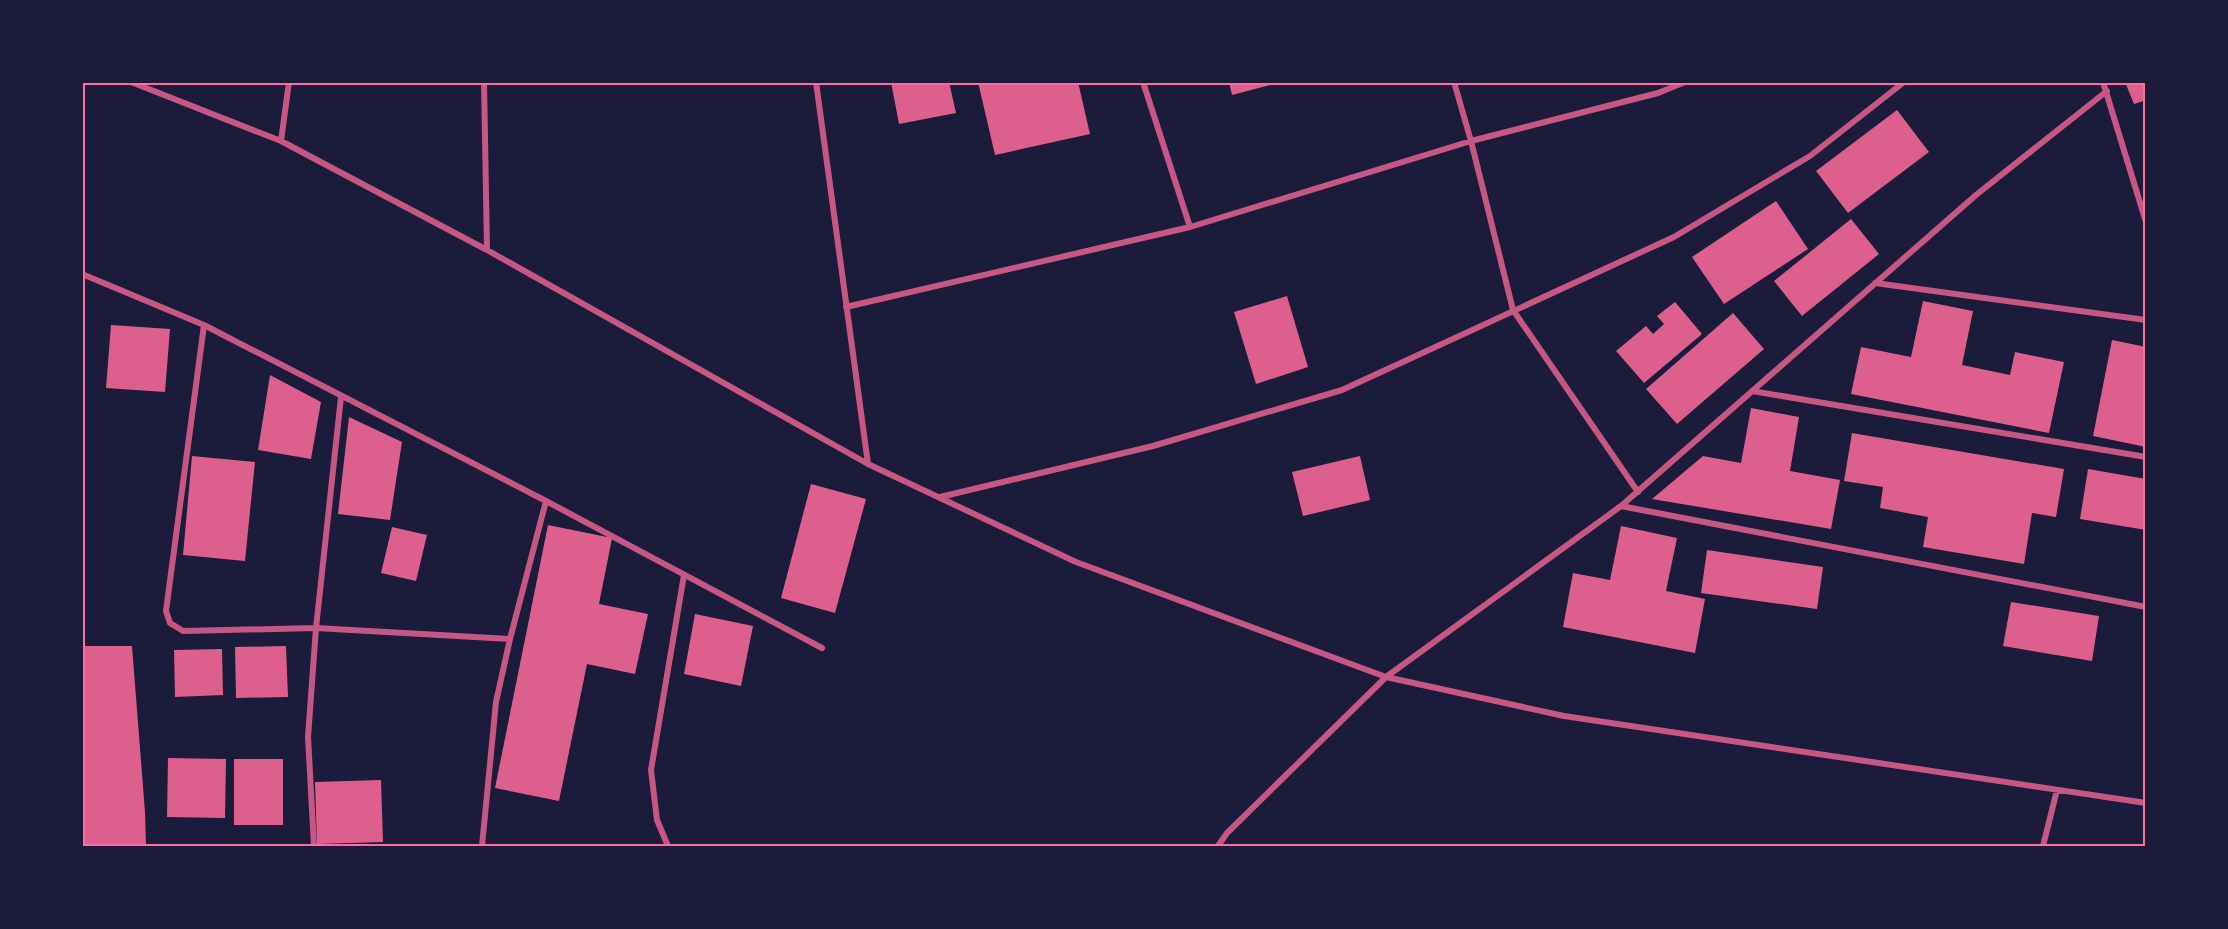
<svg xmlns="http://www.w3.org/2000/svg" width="2228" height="929" viewBox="0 0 2228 929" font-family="Karla,sans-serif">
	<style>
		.building { fill: #dd5f8e }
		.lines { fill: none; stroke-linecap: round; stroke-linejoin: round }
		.minor { stroke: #c65784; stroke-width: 6 }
		.neatline { fill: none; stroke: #ff6b9d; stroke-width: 2 }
	</style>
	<rect width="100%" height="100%" fill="#1b1b3a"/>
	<path class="building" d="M891 82H949L956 113 899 124Z
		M978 82H1078L1090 134 995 155Z
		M1229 82H1269L1270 85 1232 95Z
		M2125 82H2146V100L2134 104Z
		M1897 110 1929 152 1848 213 1816 171Z
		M1776 201 1808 249 1724 304 1692 257Z
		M1851 219 1879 254 1802 316 1774 281Z
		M1287 296 1308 367 1256 384 1234 312Z
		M1923 301 1973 311 1962 365 2010 375 2015 352 2064 362 2049 433 1851 394 1861 347 1911 357Z
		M1675 302 1702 334 1644 383 1616 351 1646 326 1653 334 1664 324 1657 316Z
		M1733 313 1764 349 1677 424 1646 389Z
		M111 325 170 329 165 392 106 388Z
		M2112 340 2146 347V447L2093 436Z
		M270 375 321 402 311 459 258 450Z
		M1751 408 1799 417 1790 471 1840 480 1831 529 1652 499 1703 456 1741 463Z
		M349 417 402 442 390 520 338 514Z
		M1852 433 2064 469 2056 517 2032 513 2024 564 1923 547 1928 517 1880 508 1883 487 1844 481Z
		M192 456 255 462 245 561 183 555Z
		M1360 456 1370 500 1303 516 1292 472Z
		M2088 469 2146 479V530L2080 519Z
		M811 484 866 499 835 613 781 598Z
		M548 525 612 538 599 604 648 614 635 674 587 664 559 801 495 788Z
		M1621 526 1677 538 1666 591 1705 599 1695 653 1563 627 1573 573 1610 580Z
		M392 527 427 535 416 581 381 573Z
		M1707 550 1823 567 1817 609 1701 593Z
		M2011 602 2099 616 2092 661 2003 646Z
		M695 614 753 626 741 686 684 674Z
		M82 646H132L145 812 146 846H82Z
		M286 646 288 697 236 698 235 647Z
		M222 649 223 695 175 697 174 650Z
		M168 758 226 759 225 818 167 817Z
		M234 759H283V825H234Z
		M381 780 383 842 317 844 315 782Z"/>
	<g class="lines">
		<path class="minor" d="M131 82 281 141 487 250 868 464 1076 562 1386 677 1564 716 2146 803
			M484 82 487 250
			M816 82 868 464
			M1143 82 1190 227
			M1454 82 1471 141 1513 310 1638 492
			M2103 82 2146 222
			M281 141 289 82
			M82 274 204 325 546 501 822 648
			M1875 283 2146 320
			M846 307 1190 227 1471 141 1658 93 1685 82
			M204 325 166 611 170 623 183 631 316 628 510 639
			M1752 391 2146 457
			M940 497 1153 446 1342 390 1674 237 1810 156 1904 82
			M1621 506 2146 607
			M314 846 308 737 316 628 341 397
			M482 846 496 702 510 639 546 501
			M668 846 657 820 651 770 684 575
			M1218 846 1227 833 1386 677 1621 506 1976 195 2107 91
			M2043 846 2057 790"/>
	</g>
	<rect width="2228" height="929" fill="none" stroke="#1b1b3a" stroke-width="168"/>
	<rect x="84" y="84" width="2060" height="761" class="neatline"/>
</svg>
